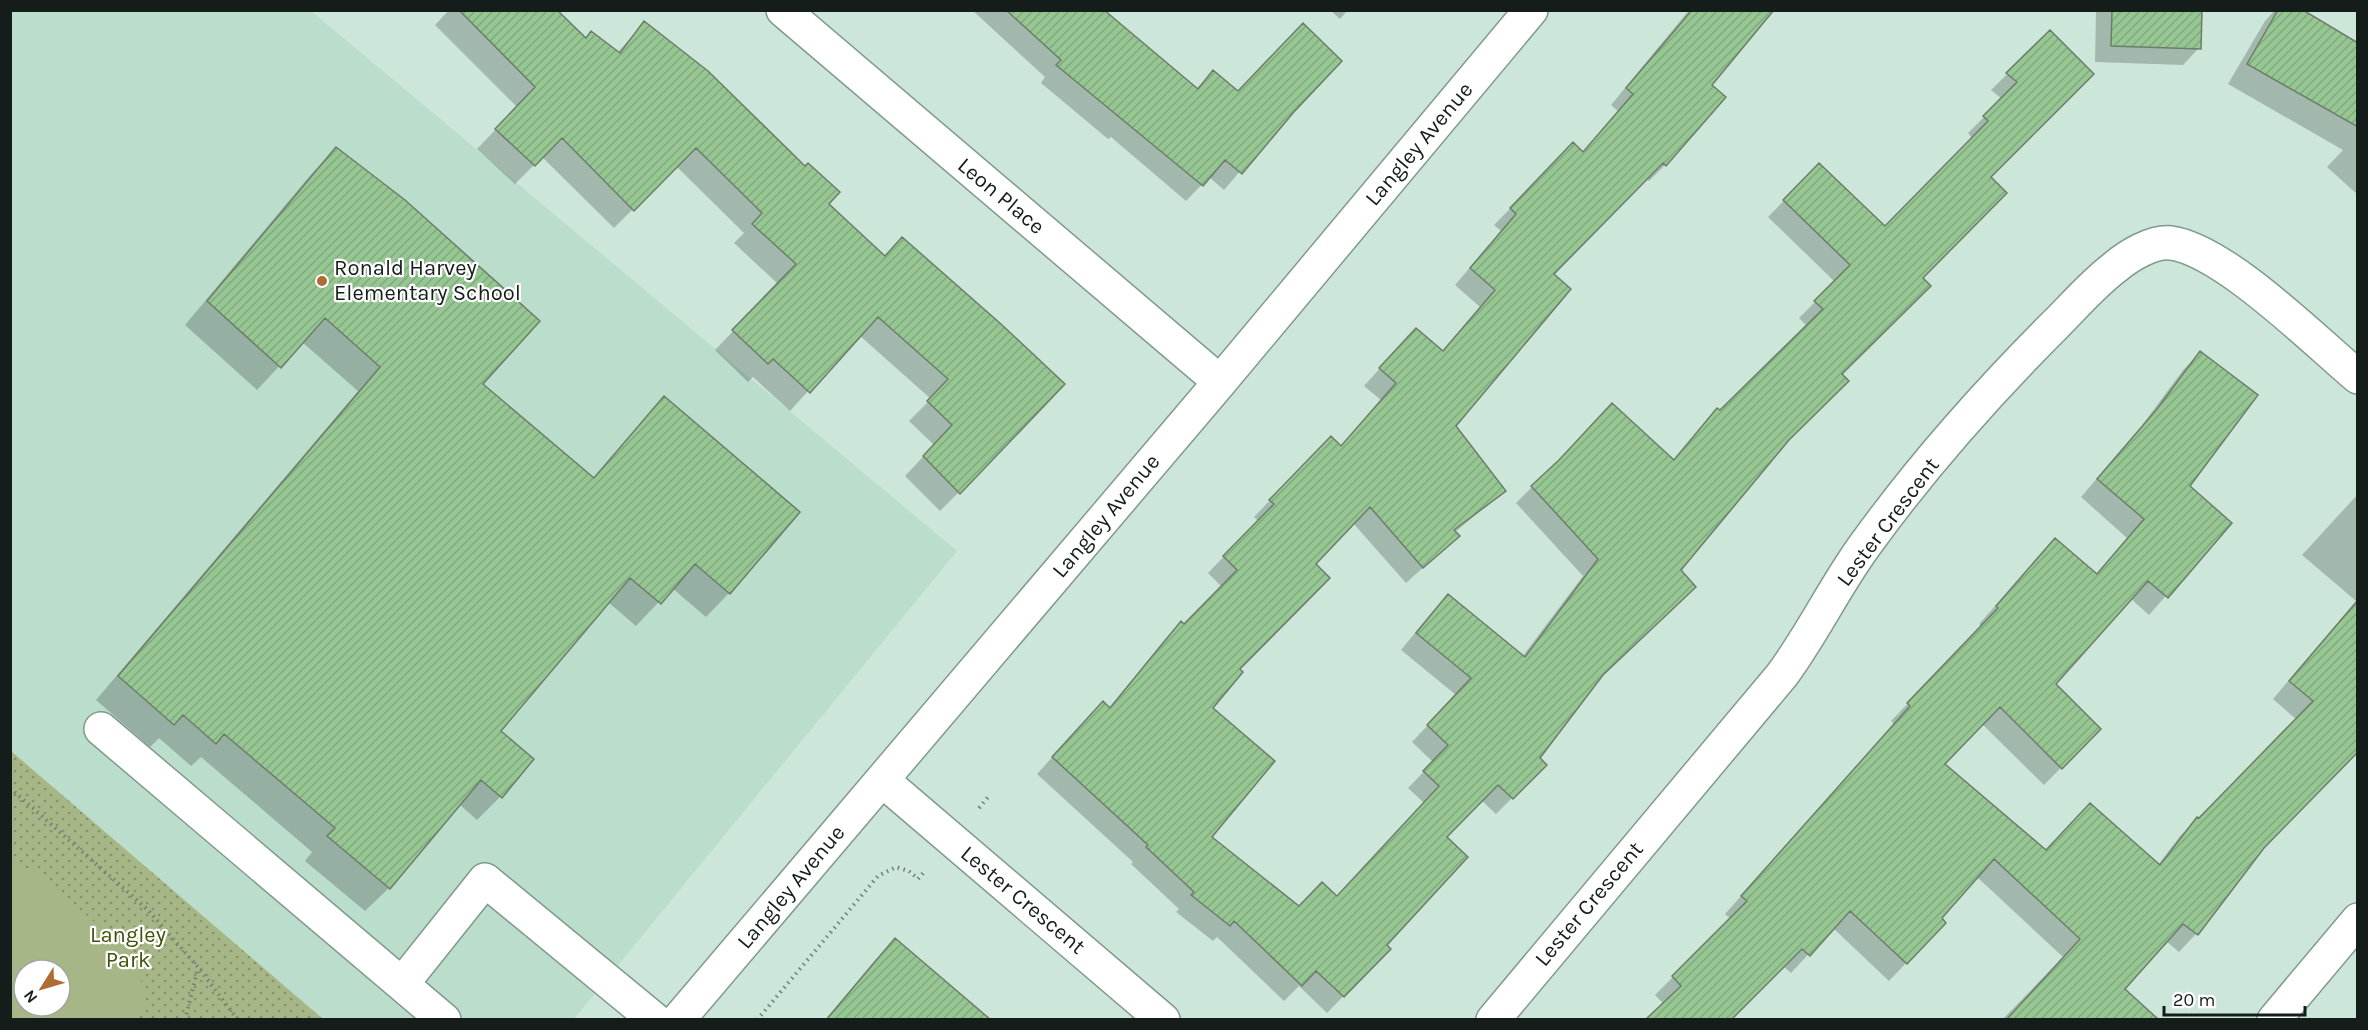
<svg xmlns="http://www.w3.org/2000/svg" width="2368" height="1030" viewBox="0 0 2368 1030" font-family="Karla,sans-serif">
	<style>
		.built { fill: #bbddcb }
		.green { fill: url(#green-dots); fill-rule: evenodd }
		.pitch { fill: #a7b686; fill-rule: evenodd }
		.shadow { fill: #0003 }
		.building { fill: url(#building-hatch); stroke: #6d7d6b; stroke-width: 1.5 }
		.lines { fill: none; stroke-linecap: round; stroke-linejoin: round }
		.minor-casing { stroke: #819a8d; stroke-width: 36 }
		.path { stroke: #6f8178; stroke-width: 4; stroke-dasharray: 1.5 4.5; stroke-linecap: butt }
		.minor { stroke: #fff; stroke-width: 33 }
		.poi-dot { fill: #ad6d35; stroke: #fff; stroke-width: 2 }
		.labels { text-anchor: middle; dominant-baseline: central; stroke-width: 4.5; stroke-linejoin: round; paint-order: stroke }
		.street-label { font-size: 22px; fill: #141d19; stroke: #fff }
		.poi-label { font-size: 22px; fill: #141d19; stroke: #fff; text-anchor: start }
		.park-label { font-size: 22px; fill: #415106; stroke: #fff }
	</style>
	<defs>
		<pattern id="green-dots" width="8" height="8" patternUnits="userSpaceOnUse" patternTransform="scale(1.5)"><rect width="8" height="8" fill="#a7b686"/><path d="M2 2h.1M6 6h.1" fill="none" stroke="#87936d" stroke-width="1.8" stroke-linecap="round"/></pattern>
		<pattern id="building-hatch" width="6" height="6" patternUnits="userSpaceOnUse" patternTransform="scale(1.5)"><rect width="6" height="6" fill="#96c793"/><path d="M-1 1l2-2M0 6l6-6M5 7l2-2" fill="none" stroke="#80aa7e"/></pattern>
	</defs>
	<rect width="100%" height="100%" fill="#cce7d9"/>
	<path class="built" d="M11 11H311L957 551 574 1019H323L11 751Z"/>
	<path class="green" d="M11 751 323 1019H11ZM24 970H60V1006H24Z"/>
	<path class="pitch" d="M10 860 34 872 138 958 145 1005 134 1019H11ZM24 970H60V1006H24Z"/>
	<path class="shadow" d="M449 10H555L585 40 617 53 644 23 884 257 1000 325 959 492 940 511 905 476 934 445 909 421 931 399 859 335 790 411 753 377 748 382 715 350 778 284 734 243 744 233 676 166 614 228 542 157 515 184 477 149 517 107 435 25Z
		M972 10H1103L1196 89 1213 72 1238 93 1291 112 1224 190 1209 177 1186 201 1111 137 1108 139 1041 83 1045 77Z
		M1330 10H1348L1340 19Z
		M1689 10H1772L1709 85 1665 165 1649 181 1646 178 1552 274 1455 426 1504 491 1454 533 1458 536 1406 583 1353 523 1314 564 1210 708 1209 837 1299 907 1337 898 1424 803 1408 788 1433 762 1412 742 1456 695 1401 650 1432 612 1448 596 1522 657 1583 576 1516 503 1532 487 1672 461 1717 410 1720 412 1807 326 1799 318 1835 282 1768 217 1819 165 1885 228 1973 139 1968 133 2002 99 1991 90 2050 32 1989 177 1921 278 1679 570 1538 759 1545 765 1496 814 1481 800 1445 837 1385 945 1389 949 1327 1013 1299 986 1284 1001 1217 937 1213 941 1176 912 1179 909 1131 864 1133 862 1037 774 1087 719 1109 708 1165 639 1181 623 1184 626 1222 587 1208 573 1258 521 1254 517 1314 454 1340 447 1381 400 1364 386 1400 346 1441 352 1480 307 1455 285 1501 231 1494 225 1573 145 1582 153 1618 111 1611 105Z
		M2096 10H2200L2199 48 2183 65 2095 62Z
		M2275 10H2300L2358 52V195L2327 167 2343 150 2228 84 2265 21Z
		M336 149 481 385 592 479 664 398 729 593 706 617 672 588 636 626 608 602 499 731 500 797 477 820 459 804 389 888 365 911 305 861 312 852 201 757 191 766 159 738 150 747 96 700 358 391 302 342 257 390 185 325 313 172Z
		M2200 353 2188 486 2230 523 2149 615 2130 598 2054 684 2099 729 2044 785 1982 724 1943 764 2045 852 2158 865 2180 836 2297 720 2273 699 2356 601 2302 555 2358 494V739L2262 847 2196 934 2179 952 2166 941 2123 989 2129 1020H2002L2063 957 1976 876 1940 918 1906 963 1889 981 1833 928 1791 973 1783 966 1664 1004 1655 995 1731 919 1725 914 1894 724 1891 721 1982 627 1979 624 2038 558 2055 540 2095 575 2127 538 2081 497 2140 428 2183 370Z
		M895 940 958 1020H825L875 960Z"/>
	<path class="building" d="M459 10H557L586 38 591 31 620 53 644 21 708 71 805 166 808 163 840 192 829 204 885 256 902 237 1001 324 1065 384 960 494 923 456 952 425 927 401 948 379 878 317 810 393 773 359 768 364 732 330 796 264 752 224 762 213 696 148 634 211 562 138 535 166 495 129 535 87Z
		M1006 10H1104L1198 89 1213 70 1238 91 1303 23 1342 61 1293 113 1242 174 1225 160 1203 186 1056 65 1061 60Z
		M1692 10H1774L1712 85 1726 97 1666 166 1663 163 1554 274 1571 289 1456 426 1506 491 1454 530 1460 536 1423 568 1370 507 1316 564 1330 578 1240 669 1243 672 1213 708 1275 761 1212 837 1299 906 1322 882 1337 896 1439 786 1423 771 1448 745 1427 725 1471 678 1416 633 1448 594 1525 657 1598 559 1531 486 1559 460 1612 403 1674 460 1717 408 1720 410 1823 309 1814 301 1850 265 1783 200 1819 163 1885 226 1988 121 1983 116 2017 82 2006 73 2050 30 2094 74 1991 177 2007 193 1923 278 1931 286 1842 374 1849 381 1789 440 1681 570 1696 587 1603 675 1540 758 1547 765 1513 799 1498 785 1447 837 1468 857 1387 945 1391 949 1344 997 1316 971 1302 986 1234 921 1230 926 1191 895 1194 892 1146 847 1148 845 1052 757 1103 701 1110 708 1181 621 1184 624 1237 570 1223 556 1274 504 1269 500 1331 436 1341 446 1396 383 1379 368 1416 328 1443 351 1495 290 1470 268 1516 214 1510 208 1573 142 1583 152 1633 94 1626 88Z
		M2112 10H2202L2201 49 2111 46Z
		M2278 10H2303L2358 43V127L2247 64Z
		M336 147 405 200 540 321 483 384 594 478 664 396 800 512 730 594 695 564 661 604 630 578 501 731 534 759 502 798 481 780 390 889 327 836 335 828 224 734 216 744 183 715 174 725 118 676 380 367 325 318 281 368 207 301Z
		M2200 351 2258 395 2190 486 2232 523 2168 598 2148 581 2056 684 2101 729 2062 769 2000 707 1945 764 2046 850 2090 803 2160 865 2197 817 2199 818 2313 701 2289 681 2358 600V752L2264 848 2198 935 2183 924 2125 989 2159 1020H2006L2080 939 1994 859 1942 918 1946 923 1907 964 1850 911 1810 956 1802 949 1731 1020H1645L1681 986 1672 976 1747 901 1741 896 1910 706 1907 703 1998 608 1996 606 2055 538 2097 574 2144 519 2097 479 2157 409Z
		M895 938 991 1020H826Z"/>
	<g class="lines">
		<defs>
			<path id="minor" d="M783 10 1220 382
				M101 729 444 1020
				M882 780 1163 1020
				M402 984 485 880 655 1020
				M678 1020 1220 382 1531 10
				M1493 1020 1782 675C1813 633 1835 586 1865 545 1922 466 1987 393 2055 325 2074 306 2093 284 2114 268 2128 256 2152 241 2171 243 2224 250 2315 341 2358 377
				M2274 1020 2358 920"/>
		</defs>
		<use href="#minor" class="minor-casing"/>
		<path class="path" d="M10 788 147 909 198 967 238 1020
			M979 808 988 797
			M185 1020 198 968
			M757 1020 878 876 896 867 909 871 918 879 925 871"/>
		<use href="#minor" class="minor"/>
	</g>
	<circle class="poi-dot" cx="322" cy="281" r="6"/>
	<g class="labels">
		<g class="street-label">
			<text transform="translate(1419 144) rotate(-50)">Langley Avenue</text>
			<text transform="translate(1001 196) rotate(40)">Leon Place</text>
			<text transform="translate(1106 516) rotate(-50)">Langley Avenue</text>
			<text transform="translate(1888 522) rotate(-53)">Lester Crescent</text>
			<text transform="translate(791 887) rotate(-50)">Langley Avenue</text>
			<text transform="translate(1023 900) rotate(40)">Lester Crescent</text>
			<text transform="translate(1589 904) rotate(-50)">Lester Crescent</text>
		</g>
		<g class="poi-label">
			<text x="334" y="268">Ronald Harvey<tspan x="334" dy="25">Elementary School</tspan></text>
		</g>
		<g class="park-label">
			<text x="128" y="935">Langley<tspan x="128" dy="25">Park</tspan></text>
		</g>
	</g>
	<rect width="2368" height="1030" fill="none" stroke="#141d19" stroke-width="24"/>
	<g transform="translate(42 988) rotate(233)"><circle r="28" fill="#ffffff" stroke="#a1a5a3" stroke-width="1.5"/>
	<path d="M0-4.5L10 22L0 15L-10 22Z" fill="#ad6d35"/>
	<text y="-9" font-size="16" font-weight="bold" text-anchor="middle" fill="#141d19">N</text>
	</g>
	<path d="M2164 1006v9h141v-9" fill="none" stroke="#141d19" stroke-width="3"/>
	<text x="2173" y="1006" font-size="18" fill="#141d19" stroke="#ffffff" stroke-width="4.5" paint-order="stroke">20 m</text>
</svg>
